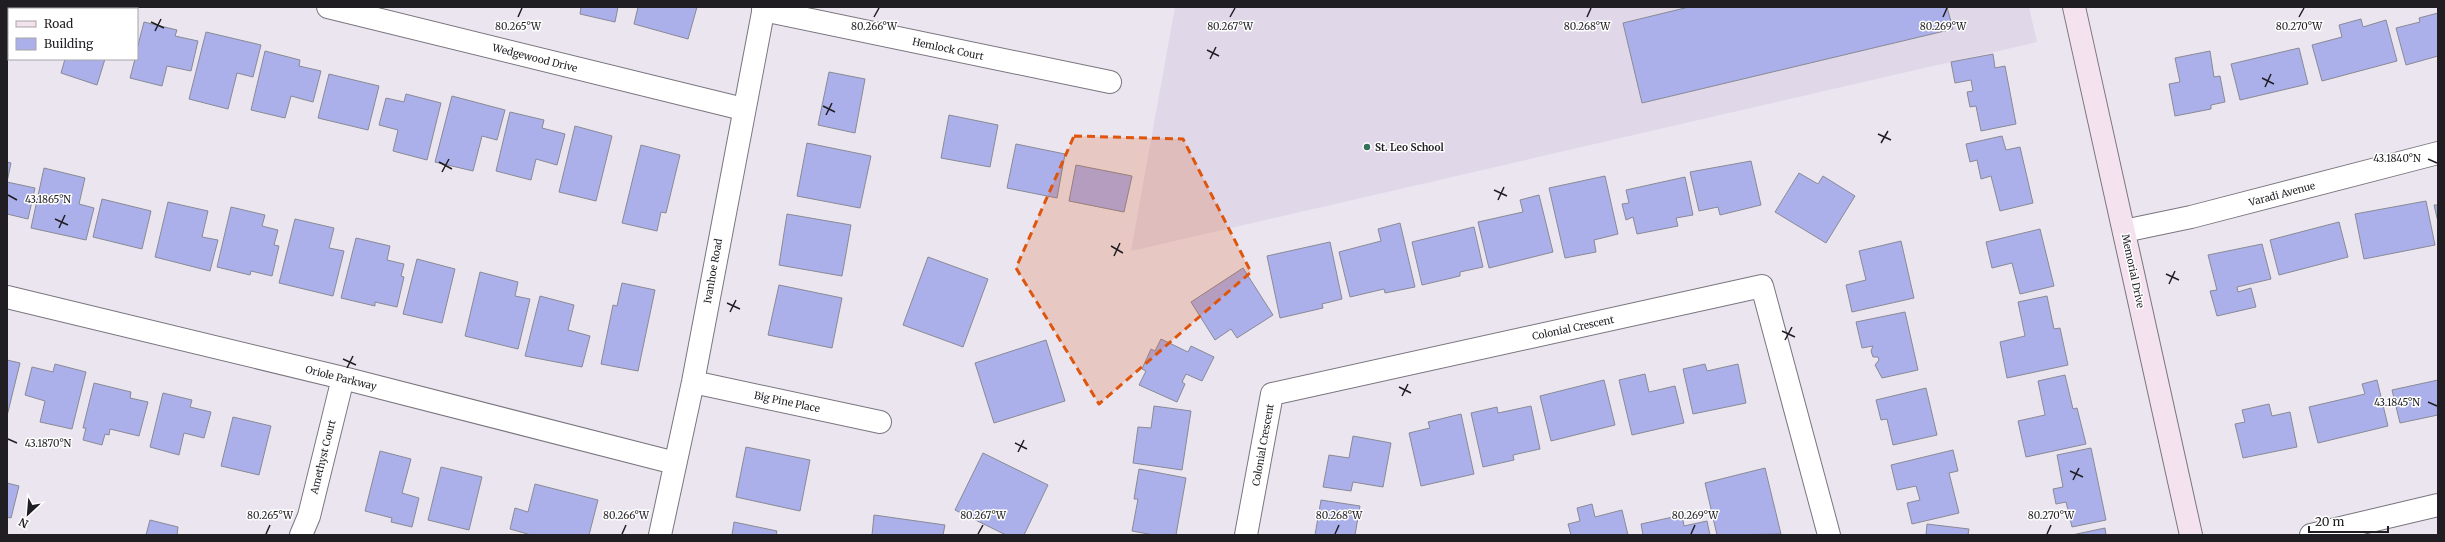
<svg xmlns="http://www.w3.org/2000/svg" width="2445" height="542" viewBox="0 0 2445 542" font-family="Merriweather,serif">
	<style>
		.built { fill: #e0d7e8 }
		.building { fill: #abb0eb; stroke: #898a94 }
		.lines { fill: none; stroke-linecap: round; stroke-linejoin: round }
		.street-casing { stroke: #7a757e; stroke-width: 24 }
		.secondary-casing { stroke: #7a757e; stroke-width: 24 }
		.street { stroke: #fff; stroke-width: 22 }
		.secondary { stroke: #f4e2ef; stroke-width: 22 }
		.marked { fill: #de560d; fill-opacity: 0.2; stroke: #de560d; stroke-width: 3; stroke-dasharray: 8 5; stroke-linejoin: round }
		.ticks { fill: none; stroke: #201e22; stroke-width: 1.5 }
		.poi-dot { fill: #36715b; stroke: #fff; stroke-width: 1.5 }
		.labels { text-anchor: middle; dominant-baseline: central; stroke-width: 3; stroke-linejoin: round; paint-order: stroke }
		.street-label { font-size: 10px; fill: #201e22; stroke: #fff }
		.poi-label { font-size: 10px; font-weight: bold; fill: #201e22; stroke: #fff; text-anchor: start }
		.ticks-label { font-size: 10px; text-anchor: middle; fill: #201e22; stroke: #fff; stroke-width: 3; stroke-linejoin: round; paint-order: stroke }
	</style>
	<rect width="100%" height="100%" fill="#ebe5f0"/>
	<path class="built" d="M1175 7H2029L2037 42 1131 251Z"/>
	<path class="building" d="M7 7H59L61 9H9V34L7 33Z
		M581 7H618L615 22 580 14Z
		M638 7H697L688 39 634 24Z
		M1689 7H1947L1953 29 1642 103 1623 23Z
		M2438 13V56L2406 65 2396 28 2420 22 2419 18Z
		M2361 19 2363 27 2386 20 2397 61 2322 81 2312 45 2342 37 2339 25Z
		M144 22 177 30 175 36 198 41 191 71 167 66 162 86 130 78 135 59H137V49Z
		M206 32 261 45 253 77 237 73 228 109 189 99Z
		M2299 48 2308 84 2240 100 2231 64Z
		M265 51 300 60 299 66 321 71 313 102 291 96 285 118 251 110Z
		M2210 51 2214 77 2220 76 2225 102 2211 105V109L2175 116 2169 84 2180 82 2175 58Z
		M1993 54 1995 68 2005 66 2016 124 1981 131 1976 106 1970 107 1967 92 1973 91 1971 80 1955 83 1951 62Z
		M65 59H105L97 85 61 73Z
		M829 72 865 79 855 133 818 125Z
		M329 74 379 86 368 130 318 118Z
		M406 94 441 103 427 160 393 151 398 130 379 125 386 98 404 102Z
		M452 96 505 110 497 140 482 136 473 171 435 162Z
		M510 112 544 120 542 128 565 134 557 165 536 159 531 180 496 171Z
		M949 115 998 125 990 167 941 158Z
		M575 126 612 136 596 201 559 192Z
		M2002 136 2006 150 2020 147 2033 203 2000 211 1991 176 1981 179 1977 160 1970 162 1966 144Z
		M807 143 871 156 860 208 797 196Z
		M1016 144 1065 154 1057 198 1007 188Z
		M641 145 680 155 666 213 661 212 657 231 622 223Z
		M1751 161 1761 205 1720 215 1718 207 1699 211 1690 172Z
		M7 162 11 163 7 182Z
		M1076 165 1132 176 1124 212 1069 201Z
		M44 168 85 178 79 204 94 208 86 240 31 228Z
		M1799 173 1818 184 1823 176 1855 196 1826 243 1775 212Z
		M1605 176 1618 234 1594 240 1596 252 1565 258 1549 188Z
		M1685 177 1693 215 1676 218 1678 226 1637 234 1633 217 1626 220 1622 204 1629 203 1626 190Z
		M7 182 35 188 28 219 7 214Z
		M1539 195 1553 252 1489 268 1478 222 1523 212 1520 200Z
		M102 199 151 211 142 249 93 237Z
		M2426 201 2435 245 2364 259 2355 214Z
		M168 202 208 211 202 237 218 240 210 271 155 257Z
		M2434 205H2438V222Z
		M231 207 265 215 262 226 278 230 274 245 279 246 272 276 251 271 250 275 217 267Z
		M787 214 851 225 842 276 779 265Z
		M295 219 334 228 329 248 344 251 333 296 279 283Z
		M2339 222 2348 257 2279 275 2270 240Z
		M1400 223 1415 287 1385 293 1384 289 1350 297 1339 252 1381 241 1378 229Z
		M1474 227 1483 267 1460 272V276L1422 285 1412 242Z
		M2040 229 2054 286 2020 294 2012 263 1992 268 1986 242Z
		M356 238 390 246 387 260 404 264 401 276 404 277 397 307 375 302V306L341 298Z
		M1901 241 1914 298 1852 312 1846 285 1866 280 1859 251Z
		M1330 242 1342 299 1322 304 1323 308 1280 318 1267 256Z
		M2262 244 2271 279 2237 287 2238 292 2251 288 2256 307 2217 316 2210 291 2217 290 2208 255Z
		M928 257 988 279 963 347 903 325Z
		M417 259 455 269 442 323 403 314Z
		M1243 268 1273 315 1237 338 1231 329 1215 340 1191 302Z
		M480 272 518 282 515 296 530 299 518 349 465 336Z
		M622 283 655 290 638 371 601 364 613 305 617 306Z
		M779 285 842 298 832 348 768 335Z
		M540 296 574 305 568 330 590 336 582 367 525 356Z
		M2047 296 2054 329 2060 328 2068 365 2007 378 2000 342 2025 336 2018 302Z
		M1905 312 1918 370 1882 378 1875 365 1879 360 1878 357H1873L1871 351 1873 346 1862 348 1856 322Z
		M1161 339 1188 352 1191 346 1214 357 1202 381 1186 374 1182 382 1185 384 1177 402 1139 385 1146 371 1142 369 1151 349 1155 351Z
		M1046 340 1065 401 994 423 975 363Z
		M7 360 20 363 7 416Z
		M55 364 86 372 72 429 40 422 45 401 25 395 32 367 53 372Z
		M1705 364 1707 371 1738 364 1746 403 1693 414 1683 369Z
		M1645 374 1649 392 1675 386 1684 423 1632 435 1619 380Z
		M2065 375 2073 409 2077 408 2086 444 2026 457 2018 421 2045 415 2038 381Z
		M1604 380 1615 425 1551 441 1540 396Z
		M2377 380 2388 426 2318 443 2309 407 2365 394 2362 384Z
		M2438 380V415L2400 423 2392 390Z
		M94 383 131 392 130 398 148 402 139 436 110 429 109 435 105 434 102 445 83 440 86 428H83Z
		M1926 388 1937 435 1893 445 1887 419 1881 420 1876 400Z
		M163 393 192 400 190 407 211 412 204 438 184 433 179 455 150 447Z
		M2269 404 2272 416 2290 412 2297 447 2243 458 2235 424 2245 422 2242 410Z
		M1154 406 1191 411 1182 470 1133 463 1138 427 1151 428Z
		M1531 406 1540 449 1513 455 1514 460 1483 467 1471 413 1497 407 1498 413Z
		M1461 414 1474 474 1421 486 1409 433 1430 428 1428 422Z
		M233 417 271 426 259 475 221 466Z
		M1353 436 1391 443 1383 487 1353 482 1351 491 1323 487 1329 455 1349 458Z
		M746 447 810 460 800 511 736 497Z
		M2091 448 2106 520 2072 527 2066 502 2056 504 2053 489 2063 487 2057 455Z
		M1953 450 1958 471 1949 473 1959 513 1912 524 1907 503 1920 500 1916 486 1897 490 1891 465Z
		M380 451 411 459 402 493 419 498 412 527 391 522 392 518 365 511Z
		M983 453 1048 485 1024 535H1006L955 510Z
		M441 467 482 477 469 530 428 520Z
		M1765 468 1781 534 1717 535 1705 483Z
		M1139 469 1186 478 1176 535H1154L1132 531 1138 499H1134Z
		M7 483 19 486 11 518 7 517Z
		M535 484 598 500 589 535H531L510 529 515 508 528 512Z
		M1321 500 1360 506 1355 535H1315Z
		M1592 504 1595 517 1622 510 1628 535H1571L1568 524 1580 521 1577 508Z
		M874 515 945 525 943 535H872Z
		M1682 515 1684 526 1707 521 1710 535H1643L1641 524Z
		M150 520 178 527 177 535H146Z
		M734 522 777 531 776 535H732Z
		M1927 524 1969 529 1968 535H1926Z
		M2105 528 2106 535H2072Z"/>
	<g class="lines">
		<defs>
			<path id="street" d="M328 7 743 109
				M763 10 1110 82
				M2124 231 2191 217 2438 153
				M7 297 343 378 675 463
				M693 382 880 422
				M301 535 309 516 343 378
				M660 535 693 382 764 7
				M1246 535 1272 394 1762 286 1829 535
				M2311 535 2438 505"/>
			<path id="secondary" d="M2074 7 2191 535"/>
		</defs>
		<use href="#street" class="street-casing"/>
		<use href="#secondary" class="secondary-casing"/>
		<use href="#street" class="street"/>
		<use href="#secondary" class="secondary"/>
	</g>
	<path class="marked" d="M1074 136 1183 139 1251 272 1099 404 1016 268Z"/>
	<path class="ticks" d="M518 17 522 8M874 17 879 8M1230 17 1235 8M1587 17 1591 8M1943 17 1947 8M2299 17 2304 8M151 22 164 28M155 31 161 19M1207 50 1219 56M1210 59 1216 47M2262 78 2274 84M2265 87 2271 74M823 106 835 112M826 115 832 103M1878 134 1891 140M1881 143 1888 131M2428 159 2437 163M439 162 452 169M442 172 449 159M1494 190 1507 196M8 195 17 200M1498 200 1504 187M55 219 68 225M59 228 65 215M1111 246 1123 253M1114 256 1120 243M2166 274 2179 280M2169 284 2175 271M727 303 740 309M730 312 736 300M1782 331 1795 337M1785 340 1792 327M343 359 356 365M347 368 353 356M1399 387 1411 393M1402 396 1408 384M2428 402 2437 406M8 439 17 443M1015 443 1027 449M1018 452 1024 440M2070 471 2083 477M2073 480 2079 468M266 534 270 525M622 534 626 525M978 534 983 525M1335 534 1339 525M1691 534 1695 525M2047 534 2051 525"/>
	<circle class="poi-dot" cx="1367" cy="147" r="4"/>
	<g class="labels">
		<g class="street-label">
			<text transform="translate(948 49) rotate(12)">Hemlock Court</text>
			<text transform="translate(535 58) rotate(14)">Wedgewood Drive</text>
			<text transform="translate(2282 194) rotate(-15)">Varadi Avenue</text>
			<text transform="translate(713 271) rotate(-80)">Ivanhoe Road</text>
			<text transform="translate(2133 271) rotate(78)">Memorial Drive</text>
			<text transform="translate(1573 328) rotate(-12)">Colonial Crescent</text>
			<text transform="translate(341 378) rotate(14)">Oriole Parkway</text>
			<text transform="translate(787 402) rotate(12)">Big Pine Place</text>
			<text transform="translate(1263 445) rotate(-80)">Colonial Crescent</text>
			<text transform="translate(323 457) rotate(-76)">Amethyst Court</text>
		</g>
		<g class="poi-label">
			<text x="1375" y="147">St. Leo School</text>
		</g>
	</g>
	<g class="ticks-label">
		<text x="518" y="30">80.265°W</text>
		<text x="874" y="30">80.266°W</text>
		<text x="1230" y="30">80.267°W</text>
		<text x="1587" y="30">80.268°W</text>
		<text x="1943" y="30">80.269°W</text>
		<text x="2299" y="30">80.270°W</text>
		<text x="2397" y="162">43.1840°N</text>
		<text x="48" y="203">43.1865°N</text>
		<text x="2397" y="406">43.1845°N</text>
		<text x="48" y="447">43.1870°N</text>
		<text x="270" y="519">80.265°W</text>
		<text x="626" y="519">80.266°W</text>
		<text x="983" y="519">80.267°W</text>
		<text x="1339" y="519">80.268°W</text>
		<text x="1695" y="519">80.269°W</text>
		<text x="2051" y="519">80.270°W</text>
	</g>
	<rect width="2445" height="542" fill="none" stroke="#201e22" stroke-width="16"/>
	<rect x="8" y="8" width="130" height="52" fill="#ffffff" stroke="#a6a5a7"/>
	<rect x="16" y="21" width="20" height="6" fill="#f4e2ef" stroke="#a6a5a7"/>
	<text x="44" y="28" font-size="12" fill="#201e22">Road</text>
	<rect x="16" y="38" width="20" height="12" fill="#abb0eb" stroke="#a6a5a7"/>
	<text x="44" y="48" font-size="12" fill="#201e22">Building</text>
	<g transform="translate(28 514) rotate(206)" stroke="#ffffff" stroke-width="3" paint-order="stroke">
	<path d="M0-3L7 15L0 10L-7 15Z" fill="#201e22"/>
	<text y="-6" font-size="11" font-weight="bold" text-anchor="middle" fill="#201e22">N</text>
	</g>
	<path d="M2309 526v6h79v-6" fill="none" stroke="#201e22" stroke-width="2"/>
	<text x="2315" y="526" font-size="12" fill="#201e22" stroke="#ffffff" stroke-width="3" paint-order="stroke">20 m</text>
</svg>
